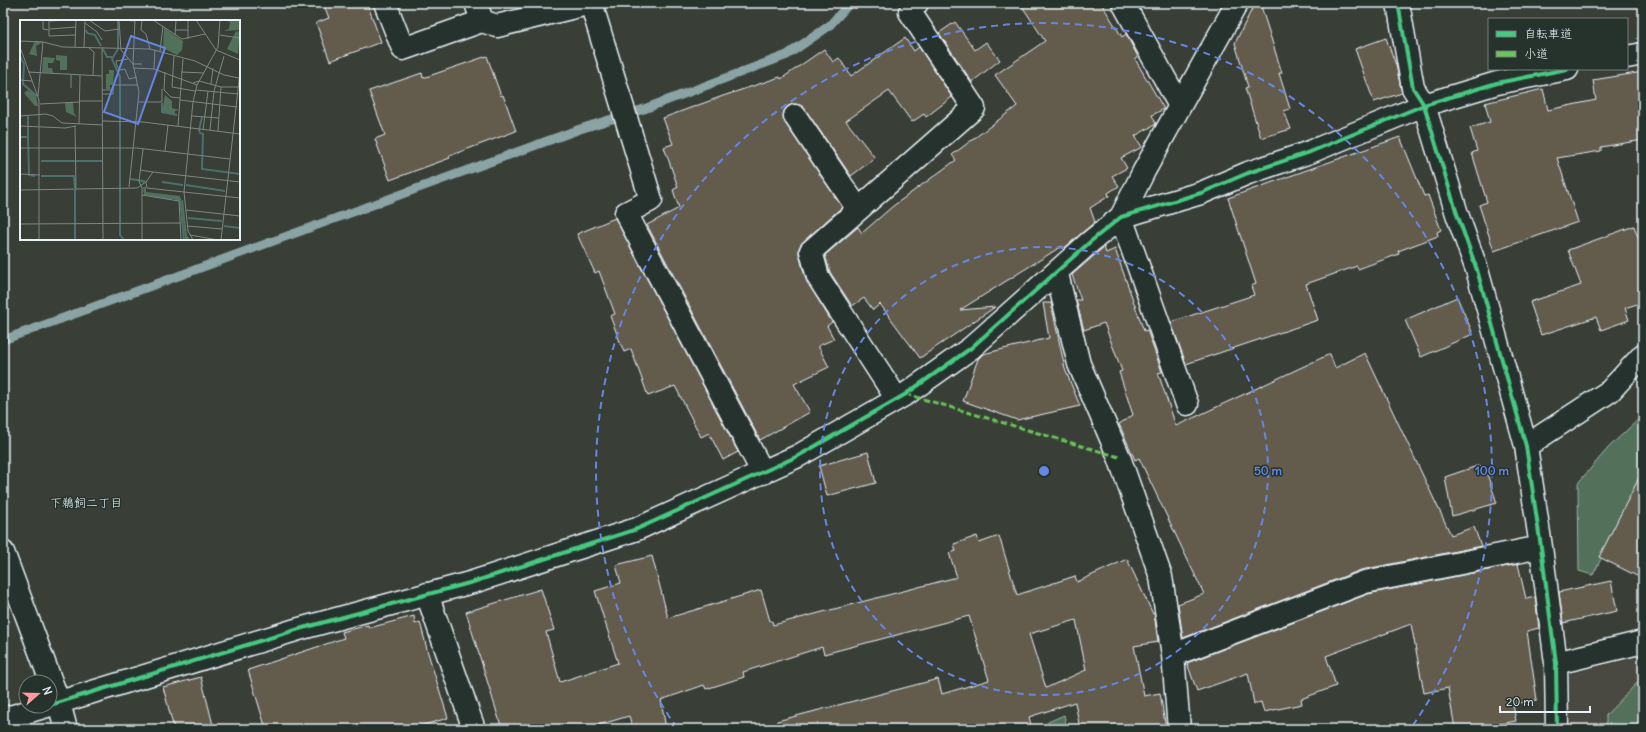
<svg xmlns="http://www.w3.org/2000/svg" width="1646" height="732" viewBox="0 0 1646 732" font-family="Delius,'Klee One',sans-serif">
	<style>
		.built { fill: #494a42 }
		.green { fill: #52715a; stroke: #9db1a9 }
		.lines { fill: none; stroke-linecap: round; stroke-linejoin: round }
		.stream { stroke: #8aa4a5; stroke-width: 9 }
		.building { fill: #645b4e; stroke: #e8f1f8; fill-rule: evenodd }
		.minor-casing { stroke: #e8f1f8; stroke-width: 25 }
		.minor { stroke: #26332d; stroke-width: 22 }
		.quiet { stroke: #6ac65a; stroke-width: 3; stroke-dasharray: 6 3; stroke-linecap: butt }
		.cycleway-casing { stroke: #26332d; stroke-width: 6 }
		.cycleway { stroke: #46c982; stroke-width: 4 }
		.ring { fill: none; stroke: #6487e3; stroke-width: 2; stroke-dasharray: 7 5 }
		.labels { text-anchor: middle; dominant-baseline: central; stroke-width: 3; stroke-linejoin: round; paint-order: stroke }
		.neighbourhood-label { font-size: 12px; fill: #e8f1f8; stroke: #26332d }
		.inset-river { fill: none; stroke: #4b706e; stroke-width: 2 }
		.inset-road { fill: none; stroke: #7f8684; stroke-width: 1 }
		.view { fill: #6487e3; fill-opacity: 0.15; stroke: #6487e3; stroke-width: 2 }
		.inset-edge { fill: none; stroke: #e8f1f8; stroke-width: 2 }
		.centre { fill: #6487e3; stroke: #26332d; stroke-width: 2 }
		.ring-label { font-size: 12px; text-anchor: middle; font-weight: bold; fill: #6487e3; stroke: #26332d; stroke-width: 3; stroke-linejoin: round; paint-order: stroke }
	</style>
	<rect width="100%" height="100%" fill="#393f37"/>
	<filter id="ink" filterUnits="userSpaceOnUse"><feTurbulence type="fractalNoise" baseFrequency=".025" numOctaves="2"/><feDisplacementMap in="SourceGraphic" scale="8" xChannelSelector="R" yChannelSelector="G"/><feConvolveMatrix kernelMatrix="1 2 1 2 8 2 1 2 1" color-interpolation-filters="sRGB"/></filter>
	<g filter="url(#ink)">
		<path class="built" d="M1643 656V729H1570L1569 674Z"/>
		<path class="green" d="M1643 415V474L1593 575 1579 571 1578 483 1609 447Z
			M1643 680V729H1606V715L1638 682Z
			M1064 715 1067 729H1043L1048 722Z"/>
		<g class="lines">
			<path class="stream" d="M3 340 580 129 644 109 787 55 829 26 850 3"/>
		</g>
		<path class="building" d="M323 3H367L381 42 330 61 316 23 329 18Z
			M1020 3H1101L1122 37 1126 34 1138 57 1135 59 1164 109 1152 115 1156 124 1135 136 1142 147 1121 158 1127 168 1112 176 1119 186 1108 193 1109 196 1090 208 1095 222 1063 249 1062 246 960 310 995 307 920 358 880 304 873 310 864 298 852 306 830 272 825 255 858 227 862 233 893 206 956 160 952 155 1017 106 995 75 1045 41Z
			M1255 3H1260L1282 73H1279L1290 109 1284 111 1291 129 1261 138 1245 88 1248 87 1235 43Z
			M955 22 975 50 986 42 1000 60 972 82 939 33Z
			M905 38 914 51 919 47 952 97 926 117 924 114 912 122 889 91 846 121 875 158 851 176 805 109 800 105 794 104 788 106 784 111 783 117 785 123 842 207 803 242 799 248V254L806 280 832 322 827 326 834 339 818 346 829 367 794 384 810 412 760 440 647 225 679 208 673 190 678 187 664 147 673 144 663 118 723 96 780 77 781 79 824 49 833 62 839 58 851 76Z
			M1386 38 1396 65 1402 93 1374 102 1355 49Z
			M487 56 501 96 503 95 516 131 449 156 450 158 390 180 375 139 385 135 369 91 422 73 423 78Z
			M1643 72V140L1601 147V151L1557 158 1578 222 1494 251 1479 205 1487 202 1472 153 1477 151 1470 128 1490 122 1485 103 1543 89 1548 110 1596 100 1593 80Z
			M1400 137 1424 196 1428 195 1441 230 1437 232 1438 236 1398 251 1399 254 1358 269 1357 266 1306 284 1318 320 1186 364 1171 322 1254 295 1251 286 1256 284 1228 198Z
			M615 218 738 452 723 460 709 433 701 437 675 386 648 396 631 349 624 352 610 316 615 314 599 271 595 273 577 234Z
			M1634 226 1643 251V302L1625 308 1629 320 1601 330 1596 317 1541 335 1530 302 1581 285 1568 250Z
			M1104 247 1106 253 1115 249 1144 331 1147 330 1162 372 1158 373 1176 426 1330 354 1335 368 1365 353 1451 535 1474 527 1481 546 1361 570 1183 638 1178 604 1204 594 1139 458 1135 460 1119 424 1133 415 1119 372 1122 371 1104 323 1084 330 1076 300H1081L1072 275Z
			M1457 297 1473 334 1421 357 1405 320Z
			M1043 303H1051L1065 369 1080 406 1017 420 963 401 978 359 983 354 1049 338Z
			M868 452 876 483 827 496 819 466Z
			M1480 465 1483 476 1487 474 1497 503 1452 516 1445 477Z
			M1643 470V579L1599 557Z
			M977 536 979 543 999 536 1017 595 1075 576 1077 582 1127 559 1153 614 1154 613 1158 642 1134 646 1144 696 1160 693 1166 729H1080L1075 702 1029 717 1032 729H778L777 721 938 679 942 694 989 680 969 616 824 654 822 647 743 672 744 677 706 689 704 685 661 700 666 729H633L629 716 585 729H502L466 612 541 589 554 630 546 632 560 682 618 663 595 591 621 583 616 565 652 556 668 618 761 590 770 621H772L773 625 957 577 949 553 956 551 954 544ZM1076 620 1086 670 1046 688 1029 634Z
			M1518 564 1526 599 1535 597 1539 628 1527 631 1537 700 1513 704 1516 721 1471 729H1455L1448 688 1424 693 1411 624 1326 656 1336 686 1301 699 1302 704 1264 712 1261 702 1254 704 1248 673 1197 691 1187 663 1368 594Z
			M1611 581 1617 611 1563 623 1559 592Z
			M414 616 415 624 420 622 428 653 448 718 410 729H266L248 670 344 638 342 632 368 625 369 628Z
			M201 677 214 729H174L163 687Z"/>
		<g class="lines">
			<defs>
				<path id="minor" d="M385 3 403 49 482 21 476 3
					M591 3 651 200 626 213 763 473
					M1123 3 1180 106
					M1398 3 1413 88 1424 105 1457 214 1477 270 1526 446 1541 547 1556 663 1557 729
					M482 21 497 26 591 3
					M1627 57 1643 54
					M795 116 858 209
					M1057 274 1079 364 1119 457 1161 577 1173 655 1179 729
					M897 399 818 277 811 251 974 108 910 12 917 3
					M1187 404 1121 217 1144 171 1237 3
					M1526 446 1610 391 1643 355
					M3 552 59 703 66 729
					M427 594 474 729
					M1173 655 1365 582 1541 547
					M1556 663 1643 642
					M50 705 299 629 473 582 637 529 798 456 906 394 971 348 1090 242 1121 217 1201 193 1248 173 1310 152 1424 105 1497 83 1567 69
					M3 719 47 706"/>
			</defs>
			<use href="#minor" class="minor-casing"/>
			<use href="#minor" class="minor"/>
			<path class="quiet" d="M906 394 1119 457"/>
			<defs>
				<path id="cycleway" d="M1398 3 1413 88 1424 105 1457 214 1477 270 1526 446 1541 547 1556 663 1557 729
					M50 705 299 629 473 582 637 529 798 456 906 394 971 348 1090 242 1121 217 1201 193 1248 173 1310 152 1424 105 1497 83 1567 69"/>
			</defs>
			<use href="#cycleway" class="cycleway-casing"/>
			<use href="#cycleway" class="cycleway"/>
		</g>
	</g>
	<g class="ring">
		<circle cx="1044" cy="471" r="224"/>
		<path d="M677 728A448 448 0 1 1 1411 728"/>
	</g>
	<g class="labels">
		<g class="neighbourhood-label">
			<text x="86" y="502">下鵜飼二丁目</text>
		</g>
	</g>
	<g transform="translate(20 20)">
		<rect width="220" height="220" fill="#393f37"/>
		<path d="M205 0H220V10L204 11 209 9 210 2ZM144 8 163 21 162 30 157 35 143 28ZM216 11 220 12 218 34 207 29ZM15 21 23 22 16 26 17 36 9 34ZM36 35 47 36V50H40V41L36 40ZM23 37 35 38 33 43H28V48H32L33 53 22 52ZM89 50H94L93 65H90V69H86V54H89ZM8 70 16 75 18 86H15L4 73ZM145 75 152 81V88L159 90 155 91V95L142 93ZM45 83H53L54 93 57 97 46 92ZM123 167H126V172L160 176V180L124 175ZM163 180 167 216 171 220H165L161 181Z" fill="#52715a"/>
		<path class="inset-river" d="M98 0V29L92 39 100 57V215L104 220M66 10 67 13 75 15 81 26M83 29 87 37H92M0 36 4 44 3 64 17 76M142 83V92L157 95M8 96V117M182 97 179 110 180 113 183 114 182 149 220 154M0 117H8L9 155 15 156M21 141H82M21 156H54L55 168M110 159 124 161 123 163M142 162 163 165M166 165 205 171M55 170V220M130 175 152 179M155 180 160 179 164 220M168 198 202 201M204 206 220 208"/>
		<path class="inset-road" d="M23 0V9L29 10M29 0V16L55 15M69 0 85 11 99 9M122 0 121 10 126 14 130 29M133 0 162 19 185 14M176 0 196 30 220 40M29 1 51 0M115 1 99 0 101 30 113 44H122M65 3 77 12 82 20M30 9 56 7M155 10H168M155 15 156 0M200 15 220 18M168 19V0M0 21 23 22 43 27 130 29 175 41 204 55 219 58M0 27 19 80V220M55 27 56 0M64 27 65 0M82 27 83 220M69 28 74 32 73 55M140 31 143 6M154 36 152 67 175 71M108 39 96 41 97 46 100 50 105 49 109 59 117 57M114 48 134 49 177 65M134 49 135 30M8 52 82 56M145 52 144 70 151 77 160 78M161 52 184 53M0 60 12 61M173 63 179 61 201 67H220M191 64 193 48M51 68V55M82 70H93V74H83M93 70 94 65H118M176 70 218 74M18 76 23 22M160 80 217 87M60 81H82M118 82H142V69M20 84 60 82M0 96 26 94 33 96 42 103 83 105M172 96 199 98M82 101 123 102 220 114M59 104 60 55M0 106 45 108 56 106M55 106 56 169M158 106 163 39M183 110 188 71M190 110 194 71 204 36M198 111 201 67M0 128H117L210 139M145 131 148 105M120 150 133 152M0 154 20 155M126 162 127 168 220 178M109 167 119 72 113 44 115 0M0 170 117 168 126 162 133 152 220 162M122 175 159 181 161 220M166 190 220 196M0 204 161 203M167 206 202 209M170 215 198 220M122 220V168L119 161 123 129M173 220 168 211 164 172 173 82 177 65 198 27 200 0M201 220 220 52"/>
		<path class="view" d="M111 16 145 28 118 104 84 92Z"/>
		<rect width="220" height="220" class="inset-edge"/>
	</g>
	<circle cx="1044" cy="471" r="6" class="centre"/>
	<g class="ring-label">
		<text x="1268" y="475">50 m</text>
		<text x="1492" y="475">100 m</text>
	</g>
	<rect width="1646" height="732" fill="none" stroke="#26332d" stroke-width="16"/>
	<rect x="8" y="8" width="1630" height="716" fill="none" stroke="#e8f1f8" stroke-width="1.5" filter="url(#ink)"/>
	<rect x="1488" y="18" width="140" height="52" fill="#26332d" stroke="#747f7e"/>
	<rect x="1496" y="31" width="20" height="6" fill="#46c982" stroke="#747f7e"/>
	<text x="1524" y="38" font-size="12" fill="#e8f1f8">自転車道</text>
	<rect x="1496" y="51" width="20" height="6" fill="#6ac65a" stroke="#747f7e"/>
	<text x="1524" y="58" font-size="12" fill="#e8f1f8">小道</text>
	<g transform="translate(38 694) rotate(70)"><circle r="19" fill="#26332d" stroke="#747f7e"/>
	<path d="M0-3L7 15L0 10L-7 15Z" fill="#ff9aa2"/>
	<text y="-6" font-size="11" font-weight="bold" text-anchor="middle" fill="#e8f1f8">N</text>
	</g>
	<path d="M1500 706v6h90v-6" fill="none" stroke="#e8f1f8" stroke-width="2"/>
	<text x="1506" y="706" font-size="12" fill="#e8f1f8" stroke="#26332d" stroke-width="3" paint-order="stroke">20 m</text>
</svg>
